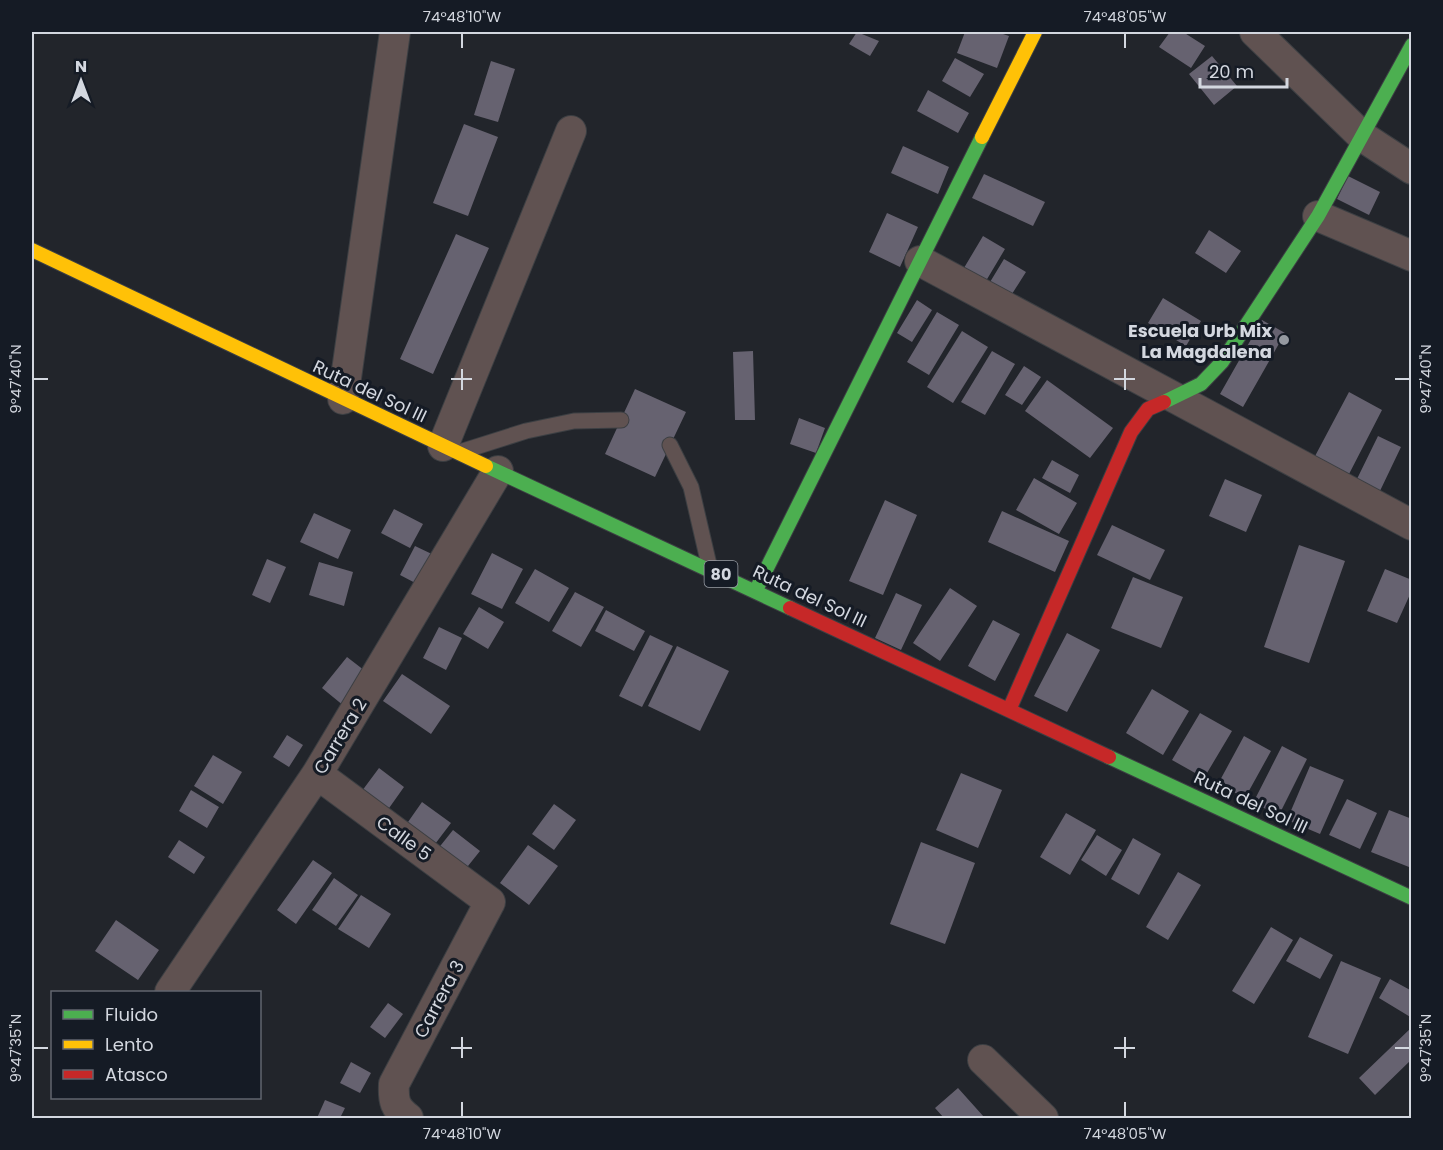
<svg xmlns="http://www.w3.org/2000/svg" width="1443" height="1150" viewBox="0 0 1443 1150" font-family="Poppins,sans-serif">
	<style>
		.building { fill: #666270 }
		.lines { fill: none; stroke-linecap: round; stroke-linejoin: round }
		.lane-casing { stroke: #3c3f43; stroke-width: 17 }
		.street-casing { stroke: #3c3f43; stroke-width: 32 }
		.fast-casing { stroke: #3c3f43; stroke-width: 16 }
		.slow-casing { stroke: #3c3f43; stroke-width: 16 }
		.jam-casing { stroke: #3c3f43; stroke-width: 16 }
		.lane { stroke: #605251; stroke-width: 15 }
		.street { stroke: #605251; stroke-width: 30 }
		.fast { stroke: #4caf50; stroke-width: 14 }
		.slow { stroke: #ffc107; stroke-width: 14 }
		.jam { stroke: #c62828; stroke-width: 14 }
		.ticks { fill: none; stroke: #d3d7df; stroke-width: 2 }
		.poi-dot { fill: #9599a0; stroke: #151b25; stroke-width: 2 }
		.labels { text-anchor: middle; dominant-baseline: central; stroke-width: 6; stroke-linejoin: round; paint-order: stroke }
		.shield { fill: #151b25; stroke: #9a9fa7; stroke-width: 1.5 }
		.shield-label { font-size: 16px; font-weight: bold; fill: #d3d7df }
		.poi-label { font-size: 18px; font-weight: bold; fill: #d3d7df; stroke: #151b25; text-anchor: end }
		.street-label { font-size: 18px; fill: #d3d7df; stroke: #151b25 }
		.neatline { fill: none; stroke: #d3d7df; stroke-width: 2 }
		.ticks-label { font-size: 15px; text-anchor: middle; fill: #d3d7df }
	</style>
	<rect width="100%" height="100%" fill="#22252b"/>
	<path class="building" d="M857 32 879 41 870 56 849 44Z
		M965 32H997L1009 36 997 68 957 53Z
		M1170 32H1183L1205 46 1191 68 1159 47Z
		M1212 56 1237 86 1214 105 1189 74Z
		M955 58 984 74 970 97 942 81Z
		M491 61 515 69 498 122 474 115Z
		M928 90 969 113 958 133 917 111Z
		M464 124 498 137 468 216 433 203Z
		M903 146 949 167 938 194 891 173Z
		M984 174 1045 202 1033 226 972 198Z
		M1348 176 1380 192 1369 215 1337 199Z
		M887 213 918 227 900 267 869 252Z
		M1209 230 1241 251 1226 273 1195 253Z
		M456 234 489 248 433 374 400 359Z
		M983 236 1005 249 980 291 958 278Z
		M1004 259 1026 272 1005 305 984 292Z
		M1163 298 1201 321 1186 346 1148 323Z
		M917 300 932 310 912 342 897 333Z
		M937 312 959 325 929 375 907 362Z
		M1262 320 1285 333 1243 407 1220 394Z
		M962 331 988 347 953 403 927 387Z
		M753 351 755 420H735L733 352Z
		M992 351 1015 364 985 415 961 402Z
		M1024 366 1041 377 1022 405 1005 395Z
		M1047 380 1113 428 1090 458 1025 411Z
		M635 389 686 412 655 477 605 454Z
		M1349 392 1382 410 1348 476 1314 458Z
		M799 418 825 428 816 453 790 444Z
		M1378 436 1401 447 1379 493 1356 481Z
		M1052 460 1079 475 1070 493 1042 478Z
		M1034 478 1077 503 1059 534 1016 510Z
		M1225 479 1262 495 1246 532 1209 516Z
		M885 500 917 515 883 595 849 581Z
		M394 509 423 524 410 548 381 533Z
		M1002 511 1069 541 1055 572 988 542Z
		M314 513 351 530 338 559 300 542Z
		M1112 525 1165 550 1150 580 1097 555Z
		M1299 545 1345 561 1309 663 1264 647Z
		M415 546 436 556 421 586 400 575Z
		M492 553 523 569 502 609 471 594Z
		M267 559 286 567 270 603 252 595Z
		M319 562 353 572 344 606 309 595Z
		M535 569 569 588 549 622 515 603Z
		M1385 569 1412 580V590L1397 623 1367 611Z
		M1133 577 1183 597 1161 648 1111 628Z
		M950 588 977 606 940 661 913 643Z
		M575 592 604 607 581 647 552 631Z
		M896 593 922 605 901 650 875 638Z
		M479 607 504 622 488 649 463 634Z
		M606 610 645 631 634 651 595 631Z
		M993 620 1020 634 995 681 968 666Z
		M439 627 462 638 446 670 423 658Z
		M1067 633 1100 650 1067 712 1034 696Z
		M650 635 673 646 642 707 619 696Z
		M677 646 729 671 700 731 648 706Z
		M347 657 369 674 344 706 322 688Z
		M402 674 450 706 431 734 383 701Z
		M1152 689 1189 711 1163 755 1126 733Z
		M1200 713 1232 731 1204 778 1172 760Z
		M287 735 303 745 289 767 273 757Z
		M1244 736 1271 751 1245 798 1218 784Z
		M1282 746 1307 759 1279 815 1253 803Z
		M213 755 242 772 223 804 194 786Z
		M1310 766 1344 780 1320 834 1287 820Z
		M379 768 404 787 382 818 356 799Z
		M961 773 1002 790 978 848 936 830Z
		M191 790 219 807 207 828 179 811Z
		M1347 799 1377 813 1360 849 1329 835Z
		M422 802 451 823 429 852 401 832Z
		M554 804 576 820 554 850 532 834Z
		M1389 810 1412 819V860L1409 867 1371 852Z
		M1066 813 1096 830 1070 875 1040 857Z
		M453 830 480 851 460 876 433 855Z
		M1097 835 1122 850 1106 876 1081 860Z
		M1133 838 1161 854 1139 895 1111 879Z
		M179 840 205 857 194 874 168 857Z
		M921 842 975 863 945 944 890 924Z
		M528 845 558 866 529 905 500 883Z
		M313 860 332 873 296 924 277 910Z
		M1178 872 1201 885 1168 940 1146 927Z
		M334 878 358 895 336 926 312 910Z
		M361 895 391 914 369 948 338 929Z
		M116 920 159 950 138 980 95 951Z
		M1271 927 1293 940 1254 1004 1232 991Z
		M1300 937 1333 955 1320 979 1286 961Z
		M1341 961 1381 978 1348 1054 1308 1037Z
		M1390 979 1412 991V1018L1379 998Z
		M388 1003 403 1014 385 1038 370 1027Z
		M1412 1027V1059L1375 1095 1359 1078Z
		M351 1062 371 1073 360 1093 340 1083Z
		M958 1088 984 1117 982 1118H944L935 1108Z
		M325 1100 345 1108 340 1118H317Z"/>
	<g class="lines">
		<defs>
			<path id="lane" d="M670 445 691 487 710 569
				M463 451 526 431 574 421 621 420"/>
			<path id="street" d="M1255 32 1363 137 1412 169
				M1318 216 1412 256
				M920 261 1412 525
				M343 399 395 32
				M443 446 571 131
				M317 774 490 902 394 1084C393 1101 395 1108 408 1118
				M170 992 317 774 498 471
				M983 1060 1043 1118"/>
			<path id="fast" d="M1164 402 1201 384 1222 362 1318 216 1412 45
				M486 466 790 608
				M756 590 982 137
				M1109 757 1412 898"/>
			<path id="slow" d="M982 137 1035 32
				M32 250 486 466"/>
			<path id="jam" d="M790 608 1109 757
				M1009 710 1131 432 1148 409 1164 402"/>
		</defs>
		<use href="#lane" class="lane-casing"/>
		<use href="#street" class="street-casing"/>
		<use href="#fast" class="fast-casing"/>
		<use href="#slow" class="slow-casing"/>
		<use href="#jam" class="jam-casing"/>
		<use href="#lane" class="lane"/>
		<use href="#street" class="street"/>
		<use href="#fast" class="fast"/>
		<use href="#slow" class="slow"/>
		<use href="#jam" class="jam"/>
	</g>
	<path class="ticks" d="M462 33V48M1125 33V48M462 369V390M1125 369V390M33 379H48M451 379H472M1114 379H1135M1395 379H1410M462 1037V1058M1125 1037V1058M33 1048H48M451 1048H472M1114 1048H1135M1395 1048H1410M462 1102V1117M1125 1102V1117"/>
	<circle class="poi-dot" cx="1284" cy="340" r="6"/>
	<g class="labels">
		<rect class="shield" x="704.5" y="561" width="33" height="26" rx="4.5"/>
		<g class="shield-label">
			<text x="721" y="574">80</text>
		</g>
		<g class="poi-label">
			<text x="1272" y="330">Escuela Urb Mix<tspan x="1272" dy="21">La Magdalena</tspan></text>
		</g>
		<g class="street-label">
			<text transform="translate(370 391) rotate(25)">Ruta del Sol III</text>
			<text transform="translate(810 596) rotate(25)">Ruta del Sol III</text>
			<text transform="translate(340 736) rotate(-59)">Carrera 2</text>
			<text transform="translate(1251 802) rotate(25)">Ruta del Sol III</text>
			<text transform="translate(404 838) rotate(36)">Calle 5</text>
			<text transform="translate(439 999) rotate(-62)">Carrera 3</text>
		</g>
	</g>
	<rect width="1443" height="1150" fill="none" stroke="#151b25" stroke-width="66"/>
	<rect x="51" y="991" width="210" height="108" fill="#151b25" stroke="#61666f" stroke-width="1.5"/>
	<rect x="63" y="1010" width="30" height="9" fill="#4caf50" stroke="#61666f" stroke-width="1.5"/>
	<text x="105" y="1021" font-size="18" fill="#d3d7df">Fluido</text>
	<rect x="63" y="1040" width="30" height="9" fill="#ffc107" stroke="#61666f" stroke-width="1.5"/>
	<text x="105" y="1051" font-size="18" fill="#d3d7df">Lento</text>
	<rect x="63" y="1070" width="30" height="9" fill="#c62828" stroke="#61666f" stroke-width="1.5"/>
	<text x="105" y="1081" font-size="18" fill="#d3d7df">Atasco</text>
	<g transform="translate(81 81)" stroke="#151b25" stroke-width="4.5" paint-order="stroke">
	<path d="M0-4.5L10 22L0 15L-10 22Z" fill="#d3d7df"/>
	<text y="-9" font-size="16" font-weight="bold" text-anchor="middle" fill="#d3d7df">N</text>
	</g>
	<path d="M1200 78v9h87v-9" fill="none" stroke="#d3d7df" stroke-width="3"/>
	<text x="1209" y="78" font-size="18" fill="#d3d7df" stroke="#151b25" stroke-width="4.5" paint-order="stroke">20 m</text>
	<rect x="33" y="33" width="1377" height="1084" class="neatline"/>
	<g class="ticks-label">
		<text x="462" y="22">74°48'10"W</text>
		<text x="1125" y="22">74°48'05"W</text>
		<text transform="translate(16 379) rotate(-90)" y="5">9°47'40"N</text>
		<text transform="translate(1426 379) rotate(-90)" y="5">9°47'40"N</text>
		<text transform="translate(16 1048) rotate(-90)" y="5">9°47'35"N</text>
		<text transform="translate(1426 1048) rotate(-90)" y="5">9°47'35"N</text>
		<text x="462" y="1139">74°48'10"W</text>
		<text x="1125" y="1139">74°48'05"W</text>
	</g>
</svg>
